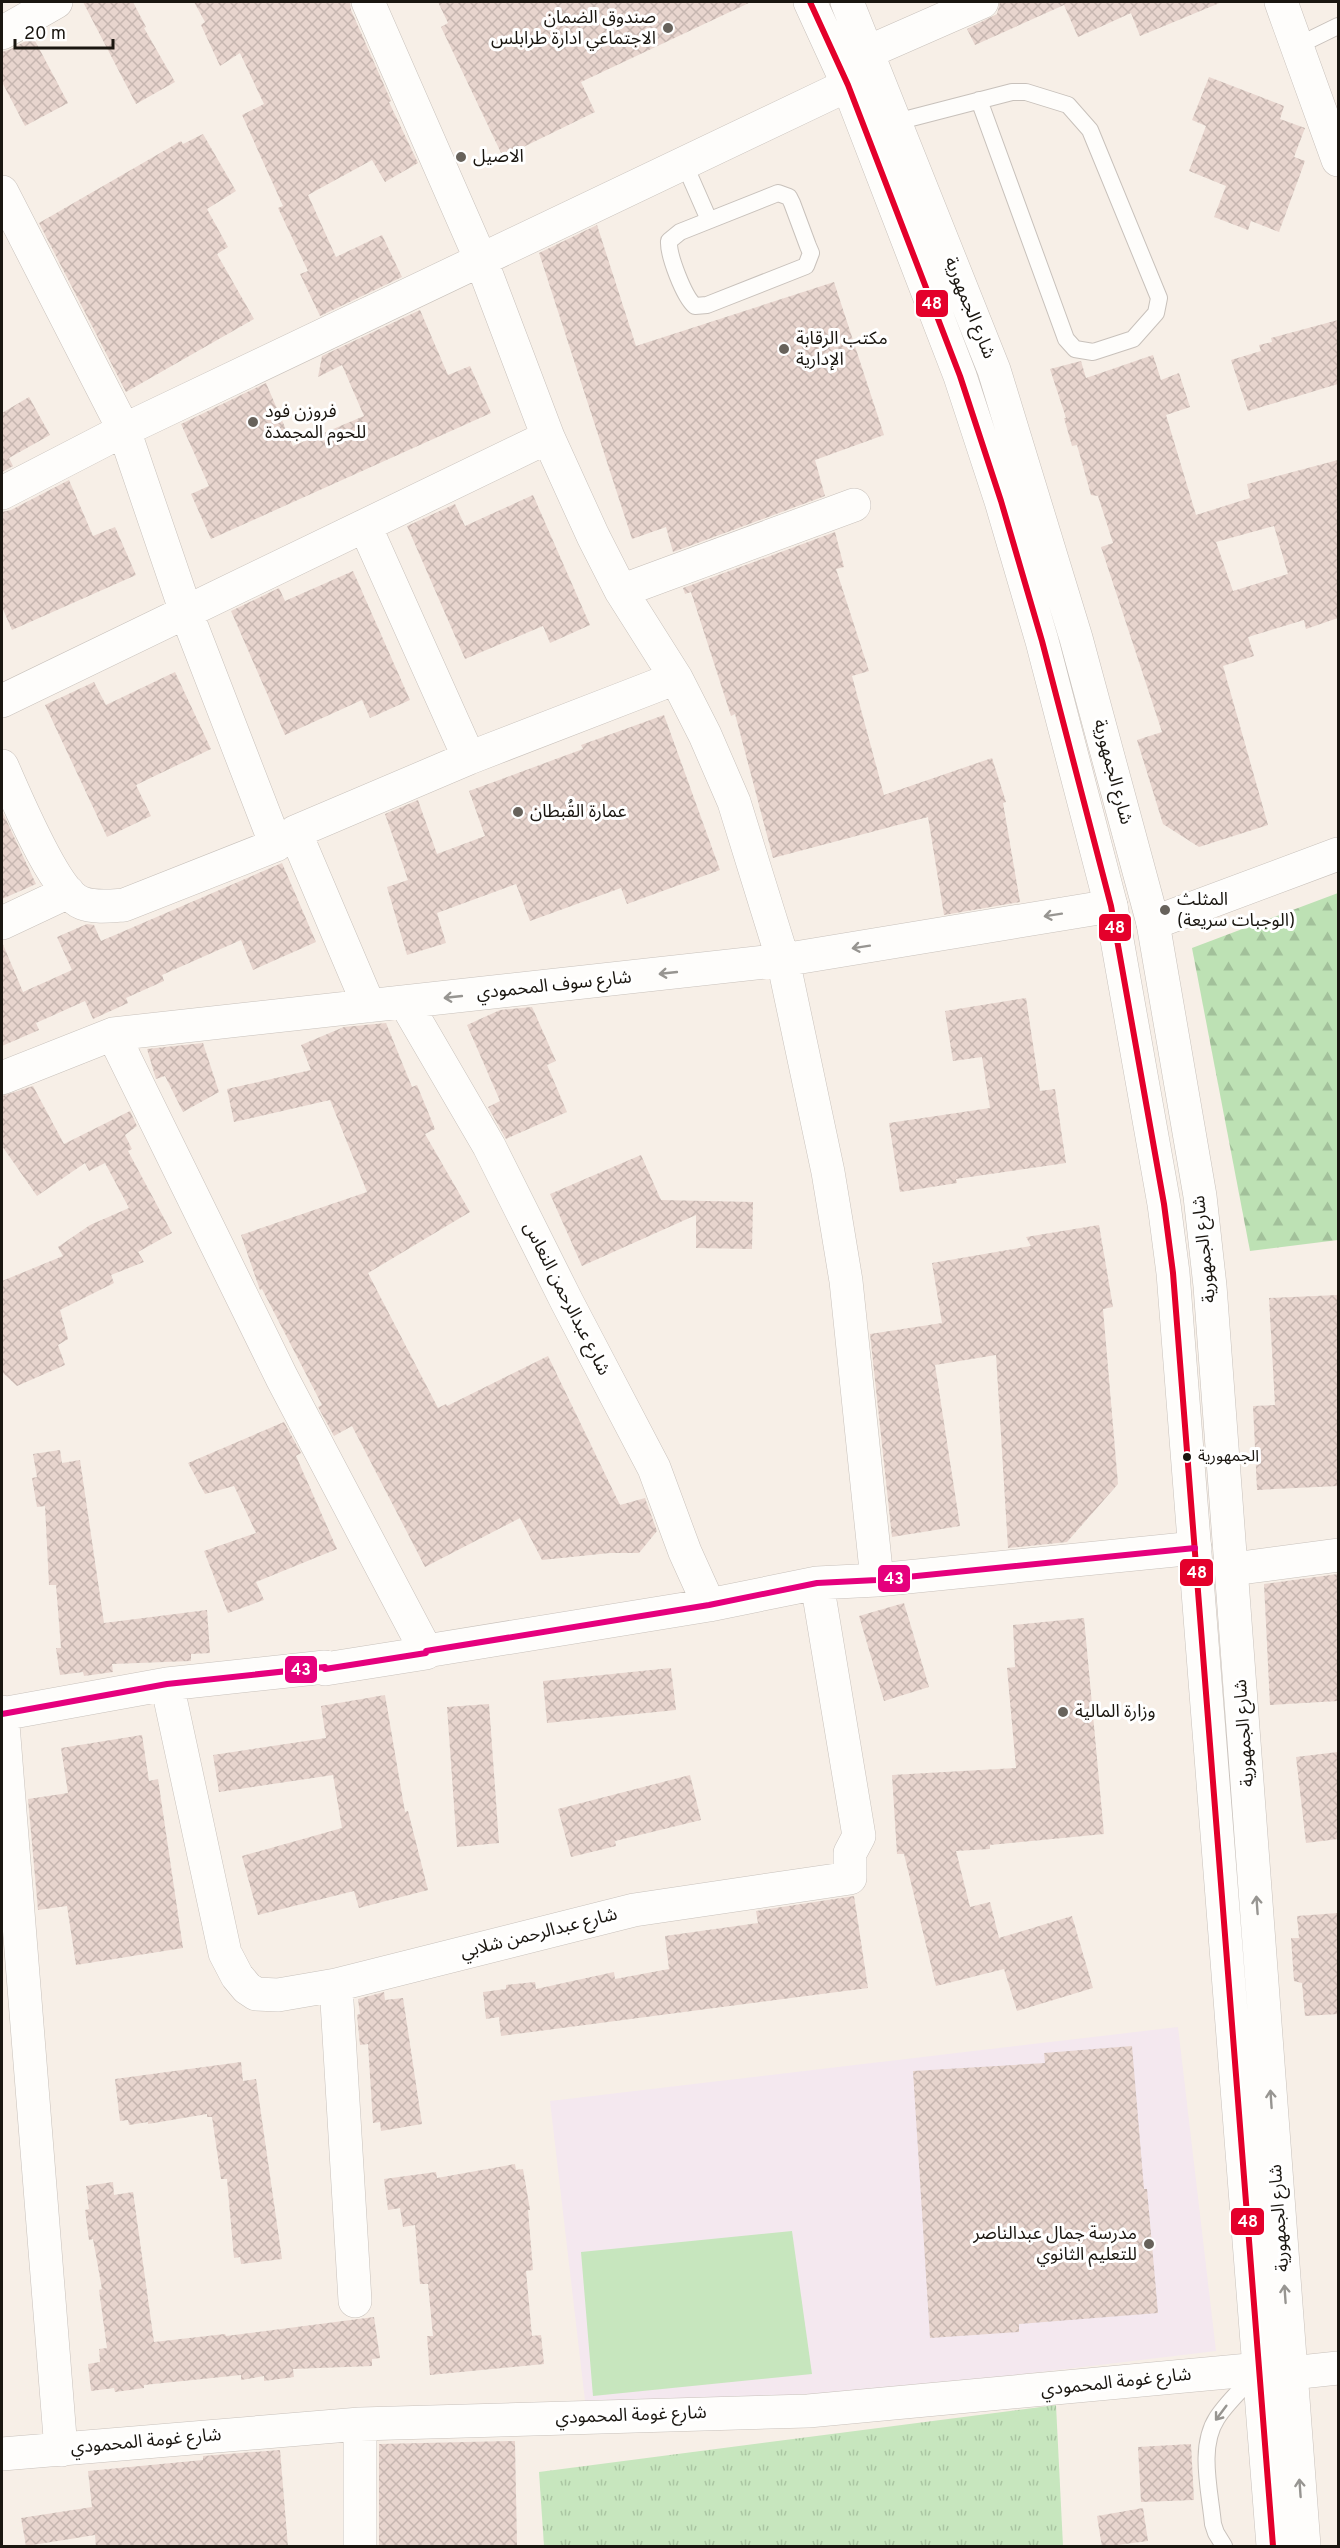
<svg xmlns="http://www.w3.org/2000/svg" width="1340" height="2548" viewBox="0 0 1340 2548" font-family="Overpass,'Noto Sans Arabic',sans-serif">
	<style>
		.education { fill: #f4e8ef }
		.grass { fill: url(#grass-tufts) }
		.forest { fill: url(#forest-firs) }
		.pitch { fill: #c7e6be }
		.building { fill: url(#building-cross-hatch); fill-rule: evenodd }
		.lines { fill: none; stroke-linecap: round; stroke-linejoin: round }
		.service-casing { stroke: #c8c1bb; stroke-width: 18 }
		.minor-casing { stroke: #c8c1bb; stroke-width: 34 }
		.primary-casing { stroke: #c8c1bb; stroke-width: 34 }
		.service { stroke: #fefdfb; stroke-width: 16 }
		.minor { stroke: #fefdfb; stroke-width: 33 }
		.primary { stroke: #fefdfb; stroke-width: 33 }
		.bus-1-casing { stroke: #fff; stroke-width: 10 }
		.bus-2-casing { stroke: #fff; stroke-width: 10 }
		.bus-1 { stroke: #e4002b; stroke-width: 6 }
		.bus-2 { stroke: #e5007d; stroke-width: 6 }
		.oneway { stroke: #979591 }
		.poi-dot { fill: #67625b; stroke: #fff; stroke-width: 2 }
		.bus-dot { fill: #1a1610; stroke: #fff; stroke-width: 2 }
		.labels { text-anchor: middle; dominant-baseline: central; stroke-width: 6; stroke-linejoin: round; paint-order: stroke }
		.bus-label { font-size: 16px; fill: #1a1610; stroke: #fff; text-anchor: start }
		.poi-label { font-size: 18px; fill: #1a1610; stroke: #fff; text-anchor: start }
		.street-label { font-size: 18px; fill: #1a1610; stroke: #fff }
		.line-badge { stroke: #fff; stroke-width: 2 }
		.badge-label { font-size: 16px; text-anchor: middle; font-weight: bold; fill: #fff }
	</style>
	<defs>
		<pattern id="grass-tufts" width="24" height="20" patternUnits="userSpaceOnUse" patternTransform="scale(1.5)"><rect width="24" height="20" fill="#c7e6be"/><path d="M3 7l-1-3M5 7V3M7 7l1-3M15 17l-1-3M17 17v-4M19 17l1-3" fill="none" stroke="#aac5a2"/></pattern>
		<pattern id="forest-firs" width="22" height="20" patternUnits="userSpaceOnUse" patternTransform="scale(1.5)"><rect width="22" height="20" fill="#bde1b4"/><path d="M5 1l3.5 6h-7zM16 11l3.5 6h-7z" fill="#a2c09a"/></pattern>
		<pattern id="building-cross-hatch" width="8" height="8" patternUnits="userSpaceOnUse" patternTransform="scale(1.5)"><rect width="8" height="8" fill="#e8d5ce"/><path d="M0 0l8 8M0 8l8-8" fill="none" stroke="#c6b6b0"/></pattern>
	</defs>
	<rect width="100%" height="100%" fill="#f7efe7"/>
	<path class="education" d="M1178 2027 1216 2351 588 2426 550 2101Z"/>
	<path class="grass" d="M1056 2405 1063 2546H544L539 2472Z"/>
	<path class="forest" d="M1338 893V1240L1250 1251 1192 948Z"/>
	<path class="pitch" d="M792 2231 812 2374 593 2396 581 2252Z"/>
	<path class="building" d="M83 2H133L146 27 144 28 175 82 136 104Z
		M194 2H350L351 10 391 101 389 102 418 163 385 182 372 160 308 195 336 257 382 235 402 277 320 316 300 274 308 271 278 208 283 206 242 115 264 104 240 53 220 66 201 25 205 22Z
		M438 2H751L581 82 595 112 503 157 441 27 448 23Z
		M1000 2H1222L1140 36 1131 13 1078 37 1064 5 975 45 967 29 997 14Z
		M33 37 68 103 25 126 2 82V52L11 49Z
		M1209 77 1284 106 1280 119 1305 128 1294 157 1305 161 1279 232 1251 221 1248 230 1214 217 1226 186 1189 171 1206 126 1192 120Z
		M203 134 236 191 207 209 228 247 217 254 254 319 126 392 39 223 181 141 183 144Z
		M597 225 636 346 834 282 884 435 815 460 825 496 673 552 666 527 632 539 539 253Z
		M420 310 448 375 470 366 491 413 211 539 191 494 209 486 181 424 266 383 293 446 364 416 342 365 318 377 322 356Z
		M1338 320V384L1248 411 1231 360 1261 351 1259 345 1272 342 1271 338Z
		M1153 355 1161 380 1179 373 1190 407 1166 415 1196 515 1250 498 1247 484 1338 460V618L1306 629 1304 620 1248 637 1254 656 1223 666 1268 825 1199 847 1163 824 1137 740 1162 732 1101 547 1113 543 1098 496 1091 495 1077 445 1072 446 1064 418H1066L1050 369 1081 361 1086 378ZM1274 526 1288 574 1233 591 1216 542Z
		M29 397 50 435 9 458 13 466 2 472V413Z
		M69 480 93 536 115 527 136 575 12 630 2 607V512L11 510Z
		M533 495 590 625 550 643 543 626 465 659 407 526 455 504 465 526Z
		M835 532 844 567 836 569 869 671 852 676 884 795 992 758 1006 802 1003 803 1020 902 944 915 928 817 773 858 735 714 731 716 691 592 685 594 683 588Z
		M353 571 410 700 370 718 362 700 285 735 231 611 279 588 285 601Z
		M175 672 211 749 136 785 151 816 107 837 45 705 94 682 106 705Z
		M664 715 720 870 627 904 621 888 530 921 516 884 437 913 446 943 407 955 387 887 408 880 385 814 418 800 437 854 485 836 469 791 583 749 581 745Z
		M2 811 36 884 2 899Z
		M282 863 316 942 253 970 241 940 162 975 164 981 126 998 128 1003 93 1019 85 1001 36 1023 39 1030 2 1046V942L23 992 72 970 57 937 87 924 94 925 101 941Z
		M1026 998 1040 1091 1055 1089 1066 1163 956 1179 957 1183 900 1192 889 1123 990 1108 982 1057 953 1061 945 1011Z
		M532 1007 556 1061 547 1065 567 1112 506 1139 488 1107 500 1101 467 1025 500 1010Z
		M386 1023 412 1087 417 1085 435 1129 425 1134 470 1212 368 1273 438 1408 446 1404 447 1406 548 1356 620 1505 645 1498 657 1531 639 1553H610L542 1560 520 1518 425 1567 352 1426 334 1436 318 1407 322 1405 262 1289 260 1290 241 1235 367 1192 330 1100 234 1122 227 1089 311 1070 301 1045 344 1027Z
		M203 1043 219 1092 183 1112 165 1076 156 1079 147 1049Z
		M33 1086 64 1144 130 1111 137 1126 125 1135 132 1149 128 1151 172 1233 138 1252 144 1262 111 1275 114 1283 60 1310 68 1339 58 1345 65 1365 17 1386 2 1372V1281L63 1256 58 1247 90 1225 129 1208 105 1163 89 1171 85 1163 37 1196 2 1146V1096Z
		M641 1155 661 1200 753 1202 752 1249 696 1248V1215L582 1266 550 1194Z
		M1099 1225 1113 1307 1103 1309 1118 1484 1067 1542 1008 1548 996 1355 935 1365 960 1526 892 1537 870 1334 942 1323 932 1263 1031 1246 1026 1237Z
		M1338 1295V1486L1257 1490 1253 1406 1275 1405 1269 1298Z
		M284 1422 301 1453 296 1456 337 1549 256 1582 264 1600 228 1613 204 1551 256 1533 234 1486 205 1494 188 1463Z
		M60 1450 62 1463 80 1460 104 1623 207 1610 210 1653 191 1654V1661L112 1664 113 1672 84 1676 83 1672 60 1675 56 1648H61L56 1585H49L45 1506 37 1507 32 1478 37 1477 33 1454Z
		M1338 1574V1701L1270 1705 1264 1584Z
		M904 1603 929 1687 884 1701 859 1616Z
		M1084 1618 1104 1834 990 1845V1849L956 1851 970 1907 990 1902 999 1938 1072 1916 1093 1988 1017 2011 1004 1969 936 1986 904 1854H897L892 1775 1016 1768 1007 1668 1015 1667 1013 1625Z
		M671 1668 676 1710 547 1723 543 1681Z
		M385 1695 405 1812 408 1811 428 1890 359 1908 354 1891 258 1915 242 1856 342 1828 333 1775 219 1792 213 1755 326 1738 321 1706Z
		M489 1704 499 1843 457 1847 447 1707Z
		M142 1735 149 1781 158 1779 183 1948 76 1965 67 1906 38 1910 28 1799 68 1793 61 1748Z
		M1338 1752V1839L1306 1843 1296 1757Z
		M690 1775 701 1820 615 1841 616 1846 571 1857 558 1809Z
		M854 1896 868 1988 501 2036 499 2017 486 2019 483 1992 506 1989V1985L535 1982 536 1989 614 1972 615 1979 669 1969 665 1936 758 1923 756 1911Z
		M1338 1913V2014L1305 2016 1302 1983 1294 1981 1291 1938H1299L1297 1916Z
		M384 1992 385 2000 403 1998 422 2124 381 2131 380 2122 373 2123 368 2044 360 2045 357 2015 360 2014 358 1999Z
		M1132 2046 1144 2189H1147L1158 2313 1019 2324V2332L930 2338 913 2071 1045 2063 1044 2053Z
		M241 2062 243 2081 256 2079 282 2259 241 2264 240 2257 234 2258 227 2179H221L212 2117H207V2114L148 2124V2122L129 2125 128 2120 120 2121 115 2079Z
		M515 2164 516 2170 523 2169 530 2210H528L533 2270 526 2271 532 2336 541 2335 544 2364 430 2375 427 2336H433L428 2284H420L415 2225 403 2227 400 2208 388 2210 384 2179 436 2172 437 2178Z
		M113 2182 114 2195 133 2192 154 2342 225 2334 226 2336 374 2317 380 2358 372 2359V2366L293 2369 294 2377 264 2381V2376L241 2380V2375L144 2385V2388L115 2392 114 2388 91 2391 88 2364 100 2362 99 2349 107 2348 99 2290 102 2289 93 2239 89 2240 85 2210 89 2209 86 2186Z
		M515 2441 517 2545 379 2547V2444Z
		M1191 2444 1194 2500 1141 2502 1138 2447Z
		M280 2450 288 2547H96L95 2535 26 2546 21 2518 92 2507 88 2471 203 2460V2456Z
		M1143 2508 1148 2541 1102 2547 1097 2516Z"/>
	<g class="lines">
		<defs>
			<path id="service" d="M1297 46 1338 26
				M896 122 1012 92H1026L1068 105 1090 130 1159 298 1156 313 1133 339 1093 352 1075 349 1066 339 979 100
				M684 163 709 220
				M778 193 789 197 792 203 808 246 811 253 806 266 707 305 695 306C684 297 668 255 669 241L680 232Z
				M1224 2546 1216 2533 1213 2524C1210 2491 1198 2447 1217 2418 1228 2401 1244 2387 1258 2372"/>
			<path id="minor" d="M368 2 481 260 548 437 593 536 621 591 676 678 705 735 734 802 783 960 828 1172 846 1281 877 1580
				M1281 2 1338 160
				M2 33 56 2
				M868 52 982 2
				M2 192 124 430 186 612 276 845
				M2 493 124 430 848 85
				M365 526 469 758
				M621 591 854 505
				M2 701 548 437
				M2 766C15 795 55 893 82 903 95 908 110 906 124 905L276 845 295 832 469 758 676 678
				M295 832 369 1006
				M2 923 68 892
				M1153 923 1338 854
				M405 1002 489 1146 567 1302 654 1468 685 1552 709 1605
				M113 1034 282 1378 426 1651
				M2 1078 113 1034 783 960 1111 906
				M1233 1569 1338 1555
				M167 1684 225 1953 237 1976 247 1988 256 1994 278 1995 336 1985 634 1910 850 1878V1853L859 1836 817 1583
				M2 1712 61 2450
				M2 1714 167 1684 325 1667V1669L426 1653V1651L709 1605 817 1583 877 1580 1195 1548
				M336 1985 355 2301
				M1291 2373 1338 2368
				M2 2454 360 2424 808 2411 1260 2369
				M360 2546V2424"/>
			<path id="primary" d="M810 2 848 85 960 376 1001 501 1042 641 1111 906 1164 1204 1173 1273 1273 2546
				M847 2 994 370 1076 638 1153 923 1200 1196 1210 1286 1304 2546"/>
		</defs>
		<use href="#service" class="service-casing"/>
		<use href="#minor" class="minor-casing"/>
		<use href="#primary" class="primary-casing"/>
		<use href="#service" class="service"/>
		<use href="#minor" class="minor"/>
		<use href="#primary" class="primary"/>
		<defs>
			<path id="bus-1" d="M810 2 848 85 960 376 1001 501 1042 641 1111 906 1164 1204 1173 1273 1273 2546"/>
			<path id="bus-2" d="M2 1714 167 1684 325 1667V1669L426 1653V1651L709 1605 817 1583 877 1580 1195 1548"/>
		</defs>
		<use href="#bus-1" class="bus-1-casing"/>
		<use href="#bus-2" class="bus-2-casing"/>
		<use href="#bus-1" class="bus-1"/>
		<use href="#bus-2" class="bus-2"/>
	</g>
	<defs><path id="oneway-shaft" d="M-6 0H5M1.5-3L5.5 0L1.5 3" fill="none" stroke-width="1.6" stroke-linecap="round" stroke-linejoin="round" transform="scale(1.5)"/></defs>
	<g class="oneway">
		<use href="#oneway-shaft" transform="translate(1053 915) rotate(171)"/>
		<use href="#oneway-shaft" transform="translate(861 947) rotate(171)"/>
		<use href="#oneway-shaft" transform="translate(668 973) rotate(174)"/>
		<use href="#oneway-shaft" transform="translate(453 997) rotate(174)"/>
		<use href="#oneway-shaft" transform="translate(1257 1905) rotate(-94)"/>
		<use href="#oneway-shaft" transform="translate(1271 2099) rotate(-94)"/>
		<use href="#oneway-shaft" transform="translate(1285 2294) rotate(-94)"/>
		<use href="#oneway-shaft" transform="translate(1221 2413) rotate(127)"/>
		<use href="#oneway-shaft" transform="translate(1300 2488) rotate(-94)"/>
	</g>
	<g class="poi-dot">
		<circle cx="668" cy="28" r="6"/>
		<circle cx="461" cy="157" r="6"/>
		<circle cx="784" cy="349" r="6"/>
		<circle cx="253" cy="422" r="6"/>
		<circle cx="518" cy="812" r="6"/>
		<circle cx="1165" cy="910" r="6"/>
		<circle cx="1063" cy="1712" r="6"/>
		<circle cx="1149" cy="2244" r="6"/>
	</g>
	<circle class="bus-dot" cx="1187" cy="1457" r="5"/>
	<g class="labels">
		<g class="bus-label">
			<text x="1198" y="1457">الجمهورية</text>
		</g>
		<g class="poi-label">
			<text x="656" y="18" text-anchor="end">صندوق الضمان<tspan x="656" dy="21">الاجتماعي ادارة طرابلس</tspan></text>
			<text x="473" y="157">الاصيل</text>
			<text x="796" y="339">مكتب الرقابة<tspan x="796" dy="21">الإدارية</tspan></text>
			<text x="265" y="412">فروزن فود<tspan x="265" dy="21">للحوم المجمدة</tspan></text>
			<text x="530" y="812">عمارة القُبطان</text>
			<text x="1177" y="900">المثلث<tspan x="1177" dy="21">(الوجبات سريعة)</tspan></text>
			<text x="1075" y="1712">وزارة المالية</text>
			<text x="1137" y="2234" text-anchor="end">مدرسة جمال عبدالناصر<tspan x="1137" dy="21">للتعليم الثانوي</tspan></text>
		</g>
		<g class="street-label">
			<text transform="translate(969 308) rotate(68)">شارع الجمهورية</text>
			<text transform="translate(1112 772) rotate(75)">شارع الجمهورية</text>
			<text transform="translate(554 986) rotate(-6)">شارع سوف المحمودي</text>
			<text transform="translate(1205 1249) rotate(-96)">شارع الجمهورية</text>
			<text transform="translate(566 1299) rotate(63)">شارع عبدالرحمن النعاس</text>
			<text transform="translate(1245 1733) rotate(-94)">شارع الجمهورية</text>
			<text transform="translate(539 1934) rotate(-14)">شارع عبدالرحمن شلابي</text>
			<text transform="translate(1280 2218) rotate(-94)">شارع الجمهورية</text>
			<text transform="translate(1116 2383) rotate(-6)">شارع غومة المحمودي</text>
			<text transform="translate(631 2416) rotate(-2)">شارع غومة المحمودي</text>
			<text transform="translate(146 2442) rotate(-5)">شارع غومة المحمودي</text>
		</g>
	</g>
	<g class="line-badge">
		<rect x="915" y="289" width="34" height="29" rx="6" fill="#e4002b"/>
		<rect x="1098" y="913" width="34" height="29" rx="6" fill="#e4002b"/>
		<rect x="1179" y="1558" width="35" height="29" rx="6" fill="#e4002b"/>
		<rect x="877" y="1564" width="34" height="29" rx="6" fill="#e5007d"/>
		<rect x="284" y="1655" width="34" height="29" rx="6" fill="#e5007d"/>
		<rect x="1230" y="2207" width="35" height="29" rx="6" fill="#e4002b"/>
	</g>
	<g class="badge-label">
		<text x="932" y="309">48</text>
		<text x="1115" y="933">48</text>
		<text x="1197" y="1578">48</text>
		<text x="894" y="1584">43</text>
		<text x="301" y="1675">43</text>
		<text x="1248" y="2227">48</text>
	</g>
	<rect width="1340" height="2548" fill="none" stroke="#1a1610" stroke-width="6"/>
	<path d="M15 39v9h98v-9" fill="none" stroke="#1a1610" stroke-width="3"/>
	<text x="24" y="39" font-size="18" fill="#1a1610" stroke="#ffffff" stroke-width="4.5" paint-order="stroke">20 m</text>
</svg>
